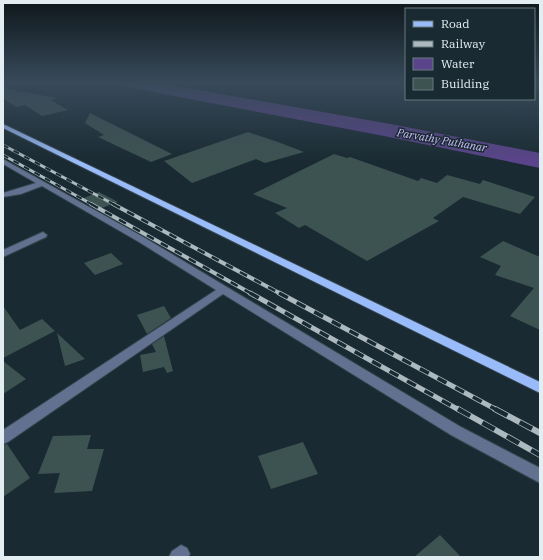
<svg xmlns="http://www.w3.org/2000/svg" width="543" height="560" viewBox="0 0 543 560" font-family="'IBM Plex Serif',serif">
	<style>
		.water { fill: #5a448a }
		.building { fill: #3d5351 }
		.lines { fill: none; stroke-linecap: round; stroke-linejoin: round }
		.minor-casing { stroke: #35454d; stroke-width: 2 }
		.major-casing { stroke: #35454d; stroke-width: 2 }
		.minor { fill: #61718f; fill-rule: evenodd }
		.major { fill: #99bbf9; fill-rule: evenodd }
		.rail-far3-casing { stroke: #acb9be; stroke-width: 3 }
		.rail-far2-casing { stroke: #acb9be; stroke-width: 4 }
		.rail-far1-casing { stroke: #acb9be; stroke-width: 5 }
		.rail-casing { stroke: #acb9be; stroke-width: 6 }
		.rail-far3 { stroke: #192a32; stroke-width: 2; stroke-dasharray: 6; stroke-linecap: butt }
		.rail-far2 { stroke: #192a32; stroke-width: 2.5; stroke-dasharray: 8; stroke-linecap: butt }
		.rail-far1 { stroke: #192a32; stroke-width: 3.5; stroke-dasharray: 10; stroke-linecap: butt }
		.rail { stroke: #192a32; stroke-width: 4.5; stroke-dasharray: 14; stroke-linecap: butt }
		.labels { text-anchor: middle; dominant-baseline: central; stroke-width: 3; stroke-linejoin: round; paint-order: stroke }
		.far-water-label { font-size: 11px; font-style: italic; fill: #cdbdfa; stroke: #192a32 }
	</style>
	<rect width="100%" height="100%" fill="#192a32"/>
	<path class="water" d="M106 83H159L396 125 540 153V168L384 136Z"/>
	<path class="building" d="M3 88 57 98 51 100 68 110 42 116 25 105 16 107 3 98Z
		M90 113 172 154 151 162 98 137 104 135 85 123Z
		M248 132 278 142 304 152 265 163 256 159 192 183 164 161Z
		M334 154 347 158 350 157 418 181 421 178 437 183 447 175 480 184 483 180 535 197 520 214 463 197 433 218 439 221 367 261 305 225 299 228 275 213 287 208 253 194Z
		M99 192 118 202 99 209 81 199Z
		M503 241 540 257V330L510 316 534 288 495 275 501 266 480 257Z
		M111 253 123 264 95 275 84 263Z
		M3 306 20 330 42 319 55 331 3 358Z
		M164 306 171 318 147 334 137 315Z
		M57 333 85 359 65 366Z
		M164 336 173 371 167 373 164 367 143 372 140 355 156 352 152 344Z
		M3 361 26 379 3 394Z
		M91 435 87 449H104L92 491 54 493 60 473 38 474 53 436Z
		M303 442 318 474 271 489 258 456Z
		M7 444 30 478 3 497V445Z
		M440 535 461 557H414Z"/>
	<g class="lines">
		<defs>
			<path id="minor" d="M3 159 145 238 461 427 540 468V483L451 435 223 294 8 442 3 444V430L216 290 139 242 42 186 21 194 3 197V193L36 183 3 164Z
				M43 232 47 235 46 237 3 257V250Z
				M181 545 187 548 190 554 188 557H169L172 551Z"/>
			<path id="major" d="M3 124 540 382V393L3 128Z"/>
		</defs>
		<use href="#minor" class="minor-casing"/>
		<use href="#major" class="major-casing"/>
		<use href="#minor" class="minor"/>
		<use href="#major" class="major"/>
		<defs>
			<path id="rail-far3" d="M3 145 115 205
				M3 155 93 205"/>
			<path id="rail-far2" d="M91 204 252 294
				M113 204 281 294"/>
			<path id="rail-far1" d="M250 293 459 410
				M279 293 497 410"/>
			<path id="rail" d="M458 409 540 455
				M495 409 540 433"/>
		</defs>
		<use href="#rail-far3" class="rail-far3-casing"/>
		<use href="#rail-far2" class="rail-far2-casing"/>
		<use href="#rail-far1" class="rail-far1-casing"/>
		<use href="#rail" class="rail-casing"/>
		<use href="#rail-far3" class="rail-far3"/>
		<use href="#rail-far2" class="rail-far2"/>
		<use href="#rail-far1" class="rail-far1"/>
		<use href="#rail" class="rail"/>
	</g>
	<linearGradient id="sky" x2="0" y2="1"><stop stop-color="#0e171c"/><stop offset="0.51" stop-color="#384a5a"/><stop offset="1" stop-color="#384a5a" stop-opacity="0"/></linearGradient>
	<rect width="543" height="162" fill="url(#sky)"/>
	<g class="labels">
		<g class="far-water-label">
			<text transform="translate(442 140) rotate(10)">Parvathy Puthanar</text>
		</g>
	</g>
	<rect width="543" height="560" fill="none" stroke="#e3eef3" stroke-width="8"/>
	<rect x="405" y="8" width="130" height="92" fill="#192a32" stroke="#6a787f"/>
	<rect x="413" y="21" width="20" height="6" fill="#99bbf9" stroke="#6a787f"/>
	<text x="441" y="28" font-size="12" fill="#e3eef3">Road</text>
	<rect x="413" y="41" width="20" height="6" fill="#acb9be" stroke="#6a787f"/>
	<text x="441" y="48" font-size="12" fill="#e3eef3">Railway</text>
	<rect x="413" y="58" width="20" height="12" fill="#5a448a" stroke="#6a787f"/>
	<text x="441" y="68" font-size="12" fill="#e3eef3">Water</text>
	<rect x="413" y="78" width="20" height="12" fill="#3d5351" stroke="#6a787f"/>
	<text x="441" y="88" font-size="12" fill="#e3eef3">Building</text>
</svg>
